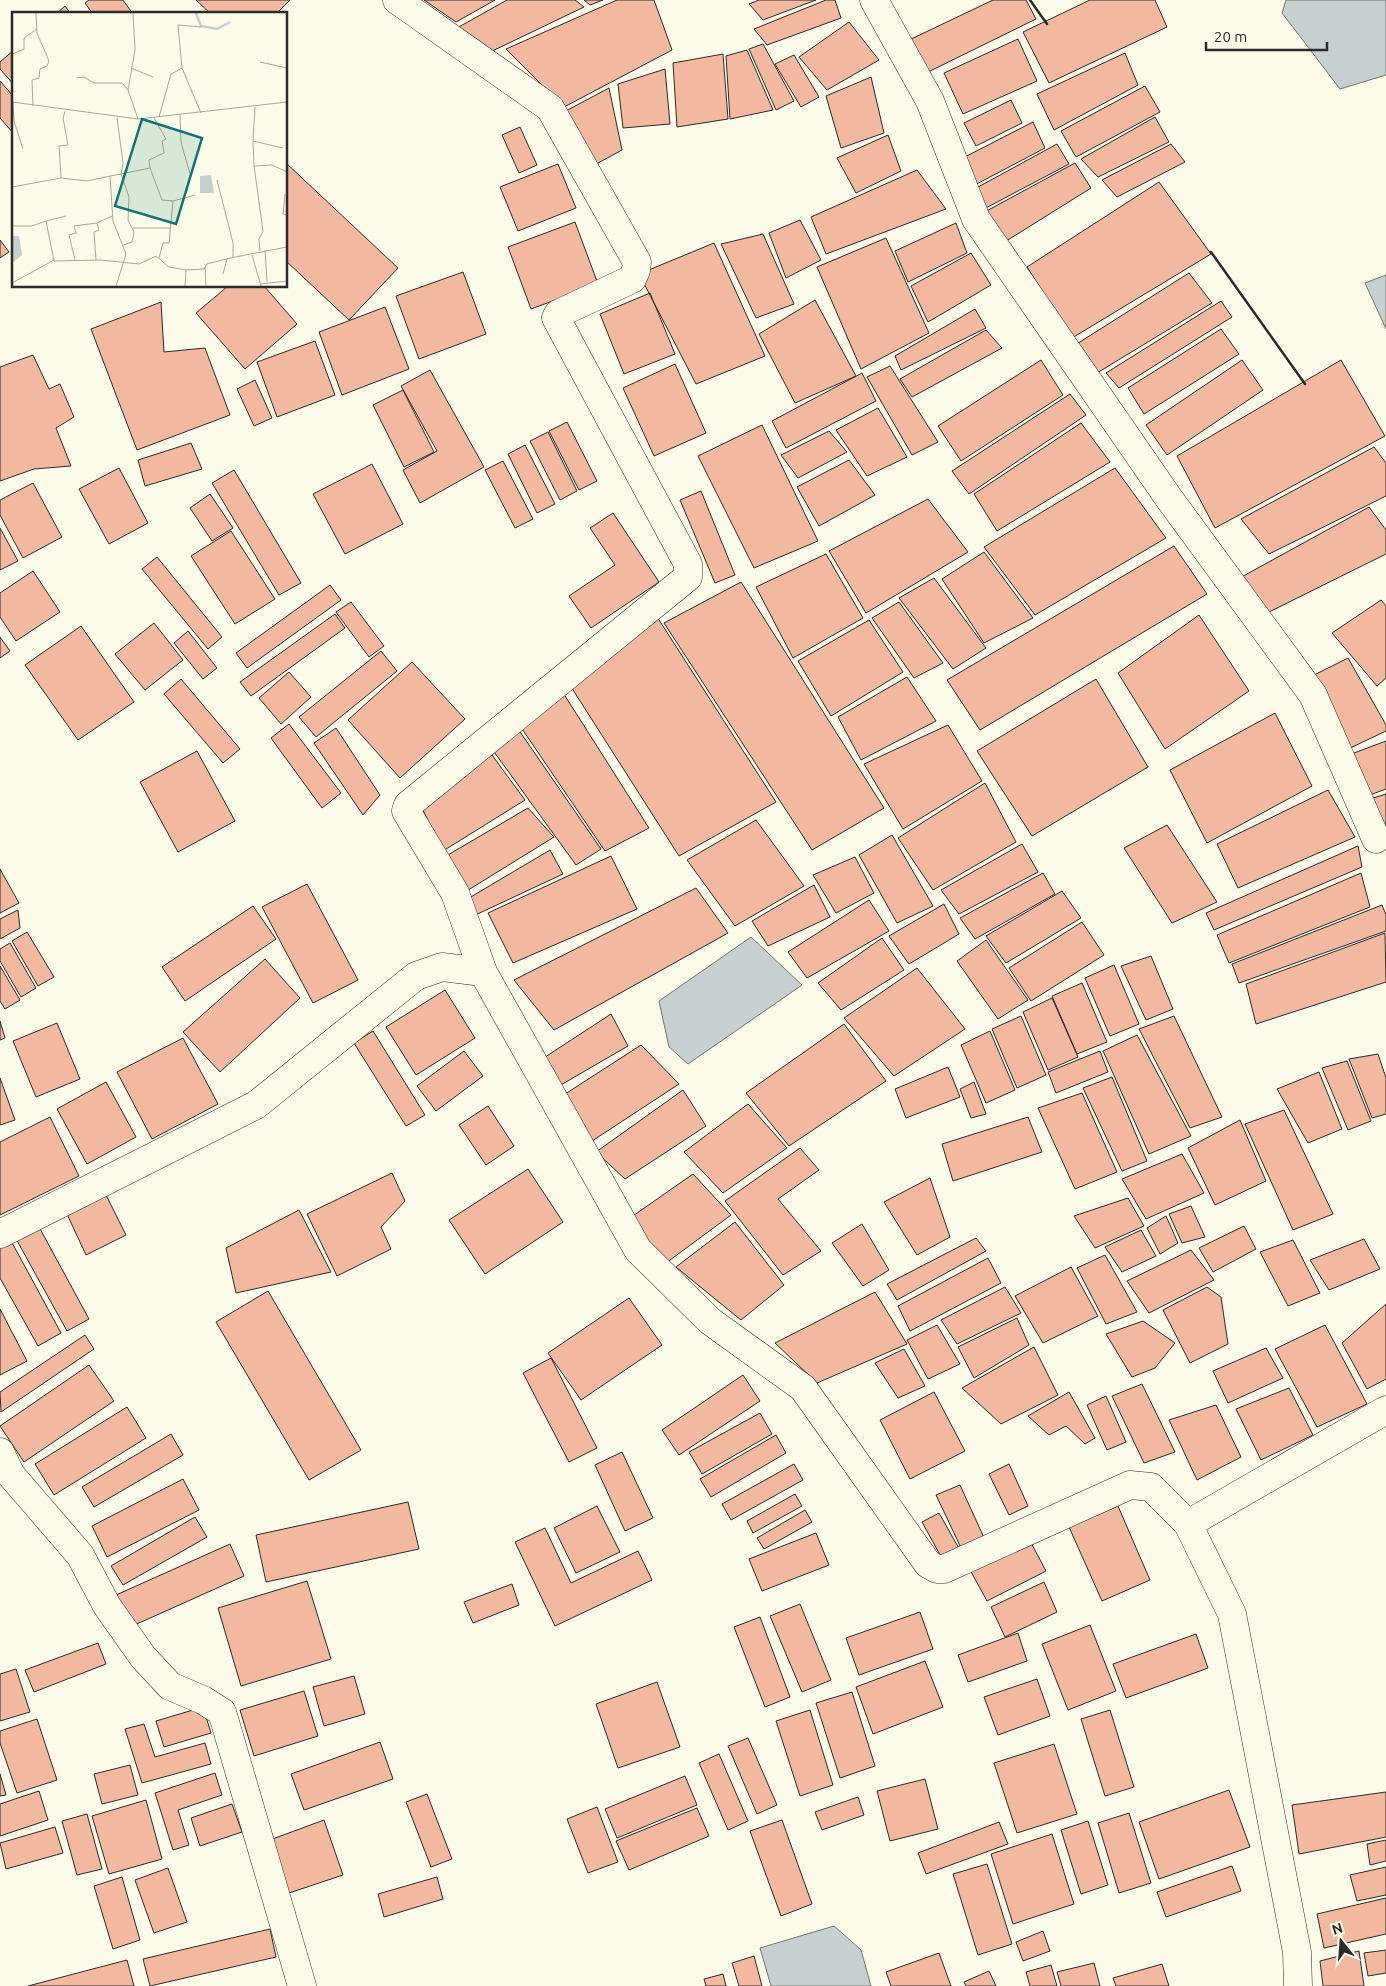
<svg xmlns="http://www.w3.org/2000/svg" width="1386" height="1986" viewBox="0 0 1386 1986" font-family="Ubuntu,sans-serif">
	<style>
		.water { fill: #c7d0d0; stroke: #74746e }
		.building { fill: #f2b8a0; stroke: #2b2b2b }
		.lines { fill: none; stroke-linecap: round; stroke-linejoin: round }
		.street-casing { stroke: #2b2b2b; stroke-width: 29 }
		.street { stroke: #fdfbea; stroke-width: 28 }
		.wall { stroke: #2b2b2b; stroke-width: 2.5 }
		.inset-river { fill: none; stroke: #c7d0d0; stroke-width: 2.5 }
		.inset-road { fill: none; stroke: #a9a89e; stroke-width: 1 }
		.view { fill: #0f766e; fill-opacity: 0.15; stroke: #0f766e; stroke-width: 2.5 }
		.inset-edge { fill: none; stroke: #2b2b2b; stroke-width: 2.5 }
	</style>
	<rect width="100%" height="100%" fill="#fdfbea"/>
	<path class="water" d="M1286 0H1386V75L1340 89 1282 13Z
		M1386 275V329L1365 283Z
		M751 937 802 985 688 1064 669 1047 659 1001Z
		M834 1926 861 1950 871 1986H771L760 1948Z"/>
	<path class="building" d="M89 0H123L133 14H93L85 3Z
		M196 0H290L276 14H211Z
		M424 0H495L456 22Z
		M507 0H575L584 7 484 55 457 28Z
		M584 0H603L590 5Z
		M617 0H654L672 50 564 107 506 49Z
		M759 0H816L763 20 749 4Z
		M826 0H835L841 18 767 45 754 29Z
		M993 0H1026L1036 19 926 73 907 41Z
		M1090 0H1155L1167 27 1049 83 1023 32Z
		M65 6 71 14H56Z
		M849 22 879 60 827 90 799 57Z
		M1018 39 1037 81 963 114 944 73Z
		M763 44 794 101 776 110 749 49Z
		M14 50V85L0 69V62Z
		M747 50 773 110 730 119 726 56Z
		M1125 53 1138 85 1054 130 1037 94Z
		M723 54 728 119 677 127 673 63Z
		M794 55 819 97 801 107 775 64Z
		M665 69 670 124 623 128 618 84Z
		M871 77 884 133 841 148 826 96Z
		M0 81 14 97V134L0 118Z
		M1145 86 1160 112 1076 157 1061 131Z
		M609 88 622 150 587 169 562 113Z
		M1011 100 1022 123 976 146 964 123Z
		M1155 117 1169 142 1098 177 1081 159Z
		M1033 122 1045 148 971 187 959 160Z
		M520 127 537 165 519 173 502 135Z
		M888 135 901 171 856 193 837 158Z
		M1057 144 1069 164 982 210 969 192Z
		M1171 144 1185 162 1117 197 1102 180Z
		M286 163 398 268 349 320 286 261Z
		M1075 163 1091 188 1003 243 981 214Z
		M558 164 576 208 518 231 500 187Z
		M917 170 946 209 826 254 811 217Z
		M1159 182 1211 254 1072 338 1027 267Z
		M800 220 821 260 786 278 769 233Z
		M575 222 598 284 531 309 508 247Z
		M956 223 967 253 908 282 895 251Z
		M763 234 794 304 756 318 721 244Z
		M886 238 929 333 861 369 817 267Z
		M0 240 9 252 0 258Z
		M714 243 765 356 696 384 639 274Z
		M971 253 991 285 928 322 911 286Z
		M463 272 486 334 419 359 396 296Z
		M1189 273 1212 303 1092 376 1075 345Z
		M228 286H264L297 324 245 369 196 313Z
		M650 293 675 354 624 374 600 314Z
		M815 300 856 376 795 403 759 334Z
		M1221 301 1232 317 1119 388 1106 373Z
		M161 302 164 352 205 348 230 415 137 450 91 329Z
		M385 307 409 369 342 395 319 332Z
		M975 309 986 328 901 370 895 356Z
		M1221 329 1239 354 1144 414 1128 388Z
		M986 330 1002 348 912 397 900 379Z
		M315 341 335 395 277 417 257 362Z
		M33 355 49 389 60 384 74 417 56 428 71 466 34 469 0 481V367Z
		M1041 360 1063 395 961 461 938 426Z
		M1242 360 1263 390 1167 455 1146 425Z
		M1341 360 1385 436 1215 528 1177 456Z
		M675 364 706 433 654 456 623 388Z
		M890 366 938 442 912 455 867 377Z
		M430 370 484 467 420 503 403 470 437 451 401 386Z
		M862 373 876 401 786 448 772 421Z
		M255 380 272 418 254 426 237 389Z
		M403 390 434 452 404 467 373 405Z
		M1070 394 1086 415 969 494 952 471Z
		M878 408 907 457 867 476 836 430Z
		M567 422 597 481 579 490 549 431Z
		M1081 423 1110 462 997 531 974 494Z
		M762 425 818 541 754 568 698 456Z
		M829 431 847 452 798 478 781 455Z
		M548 432 577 491 560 500 530 441Z
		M191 443 202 469 145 486 138 460Z
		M525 445 555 504 537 513 508 454Z
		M1374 447 1386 463V496L1269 554 1241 519Z
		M849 460 875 495 819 526 797 487Z
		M503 461 533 519 515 528 485 470Z
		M372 464 403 524 345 554 313 494Z
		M119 468 148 523 109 544 79 489Z
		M1115 468 1166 538 1035 615 984 547Z
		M234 470 301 583 279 595 212 483Z
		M33 483 62 537 23 558 0 515V500Z
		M701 491 735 575 715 583 680 500Z
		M210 494 233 528 212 541 190 508Z
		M928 499 968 552 866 613 829 551Z
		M1369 507 1386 530V554L1265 614 1236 580Z
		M613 513 659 582 591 628 569 596 615 565 590 528Z
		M0 528 18 561 0 570Z
		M231 531 275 599 235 624 191 556Z
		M1174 546 1207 594 980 730 947 680Z
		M984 552 1033 618 984 643 942 579Z
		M826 554 863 618 793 658 756 587Z
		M157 557 222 637 208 649 142 569Z
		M33 571 60 612 16 641 0 617V593Z
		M934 578 986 648 953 669 899 598Z
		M741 582 884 808 812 850 664 623Z
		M330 585 341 600 247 668 236 653Z
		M1381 600 1386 606V678L1377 686 1332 633Z
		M351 602 384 646 369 657 336 612Z
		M899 602 943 663 914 678 872 618Z
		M652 609 776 802 679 856 566 679Z
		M335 614 345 628 251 696 240 682Z
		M1199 615 1249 691 1165 749 1118 673Z
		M869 620 903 672 831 716 798 661Z
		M154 623 183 660 145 690 115 654Z
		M81 626 134 702 78 740 25 665Z
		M188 631 217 668 203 679 174 643Z
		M0 637 10 651 0 658Z
		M381 651 397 671 316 737 299 717Z
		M1348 658 1386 725V731L1346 750 1314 675Z
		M412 662 465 719 400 778 348 720Z
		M289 672 311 697 281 724 259 698Z
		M907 677 936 721 861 760 838 717Z
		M181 679 240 749 223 763 164 694Z
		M1096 679 1148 767 1032 836 977 751Z
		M560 688 649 828 605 851 516 720Z
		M1275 713 1312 786 1207 843 1170 770Z
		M289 724 341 793 322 808 271 738Z
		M948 725 982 781 903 829 864 764Z
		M336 728 380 795 363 815 314 743Z
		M518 729 601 849 576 865 492 749Z
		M1386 741V789L1367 796 1346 756Z
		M197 751 235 821 178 852 140 782Z
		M492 755 525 800 443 851 420 804Z
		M985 783 1016 842 933 890 898 838Z
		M1328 790 1355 837 1238 888 1217 844Z
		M1386 794V835L1367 800Z
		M528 808 554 837 465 892 441 859Z
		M756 820 804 886 735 926 687 860Z
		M1167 825 1217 902 1172 923 1124 848Z
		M892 835 933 906 897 923 859 855Z
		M1022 844 1038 872 959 914 941 890Z
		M1358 846 1362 867 1214 930 1206 913Z
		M550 850 563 874 469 918 464 901Z
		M611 856 637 909 513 963 488 913Z
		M855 857 874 893 836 913 813 875Z
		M0 869 19 903 0 913Z
		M1043 873 1055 894 975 939 960 918Z
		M1361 873 1370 907 1229 963 1217 935Z
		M307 884 358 980 313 1003 262 907Z
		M814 885 830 917 768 946 752 921Z
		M696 888 728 933 554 1030 514 980Z
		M1062 891 1081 918 1006 963 986 936Z
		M869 900 889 931 807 978 788 952Z
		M944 904 959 934 909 964 889 936Z
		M1382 905 1386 915V931L1239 983 1232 964Z
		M253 906 276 939 185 1001 162 967Z
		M18 910 20 928 0 939V919Z
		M1082 922 1104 955 1031 1001 1009 968Z
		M27 932 54 977 38 986 12 941Z
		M1385 933 1386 982 1256 1024 1246 984Z
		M882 938 904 970 841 1010 818 983Z
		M986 940 1028 1000 998 1019 957 961Z
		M10 943 36 988 21 997 0 961V949Z
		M1151 956 1173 1009 1146 1020 1121 966Z
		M265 959 300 998 220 1072 183 1032Z
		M1114 965 1139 1024 1110 1036 1085 978Z
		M0 966 20 1000 5 1009 0 1001Z
		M917 968 965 1029 894 1076 844 1018Z
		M1082 983 1107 1042 1077 1054 1052 996Z
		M445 990 475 1038 416 1075 386 1027Z
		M1052 998 1078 1057 1048 1070 1023 1012Z
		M611 1014 628 1046 552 1090 539 1061Z
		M1021 1016 1046 1075 1017 1088 992 1029Z
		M1174 1016 1222 1117 1190 1128 1139 1029Z
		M0 1021 5 1038 0 1040Z
		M57 1023 80 1079 36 1097 13 1041Z
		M844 1024 886 1081 789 1146 746 1093Z
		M373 1031 425 1115 406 1126 354 1043Z
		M990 1031 1015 1090 986 1103 961 1045Z
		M1137 1035 1191 1136 1149 1154 1103 1051Z
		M183 1038 218 1104 152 1139 117 1072Z
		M641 1045 679 1084 589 1143 559 1098Z
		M464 1051 483 1076 436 1111 417 1086Z
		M1100 1051 1108 1072 1056 1093 1048 1072Z
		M1378 1054 1386 1078V1114L1372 1118 1349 1059Z
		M1347 1061 1371 1121 1348 1130 1322 1068Z
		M948 1067 960 1097 906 1118 895 1089Z
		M1319 1072 1342 1129 1308 1143 1277 1089Z
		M1112 1077 1147 1161 1122 1171 1083 1088Z
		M0 1078 15 1120 0 1125Z
		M106 1082 136 1137 87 1164 57 1109Z
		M974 1082 986 1114 971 1118 960 1089Z
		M683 1090 706 1126 625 1179 596 1152Z
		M1082 1093 1117 1172 1075 1189 1038 1108Z
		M748 1104 787 1148 723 1193 684 1152Z
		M488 1106 514 1146 486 1165 459 1125Z
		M1284 1110 1333 1214 1293 1230 1245 1124Z
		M50 1117 79 1176 0 1215V1142Z
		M1028 1117 1042 1152 953 1181 942 1144Z
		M1240 1120 1266 1181 1215 1205 1188 1148Z
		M800 1148 819 1170 778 1199 821 1251 783 1275 725 1201Z
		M1182 1154 1204 1193 1146 1219 1122 1179Z
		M528 1169 563 1222 485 1274 449 1220Z
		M392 1173 405 1201 381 1227 391 1249 337 1276 307 1214Z
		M693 1174 731 1215 666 1263 630 1218Z
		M930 1178 950 1237 917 1255 884 1202Z
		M105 1193 126 1235 86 1255 66 1212Z
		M1128 1198 1144 1226 1095 1248 1074 1216Z
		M1191 1206 1205 1237 1182 1243 1169 1214Z
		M299 1210 331 1272 236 1293 226 1248Z
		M1166 1216 1178 1243 1160 1254 1147 1228Z
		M735 1222 784 1285 741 1320 676 1267Z
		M862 1224 889 1270 863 1286 832 1243Z
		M38 1225 89 1319 67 1331 15 1237Z
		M1244 1226 1256 1249 1213 1272 1199 1248Z
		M1141 1230 1156 1256 1122 1272 1105 1247Z
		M976 1238 986 1251 897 1300 887 1284Z
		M10 1239 61 1333 38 1346 0 1278V1244Z
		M1364 1239 1380 1269 1329 1290 1310 1260Z
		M1293 1240 1320 1293 1288 1306 1260 1252Z
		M1191 1250 1214 1280 1149 1313 1127 1281Z
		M1105 1255 1137 1312 1106 1324 1077 1268Z
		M988 1258 1001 1283 910 1331 898 1306Z
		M1071 1267 1098 1316 1043 1343 1015 1296Z
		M1005 1287 1021 1313 957 1344 941 1320Z
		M1207 1287 1221 1297 1228 1344 1190 1363 1163 1310Z
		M268 1291 361 1450 309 1480 216 1322Z
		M875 1292 907 1344 817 1383 775 1343Z
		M629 1298 662 1345 581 1400 548 1353Z
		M1386 1304V1379L1367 1389 1342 1343Z
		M0 1309 27 1361 0 1375Z
		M1017 1318 1029 1345 974 1378 958 1347Z
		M1143 1321 1175 1343 1155 1368 1132 1377 1106 1334Z
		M937 1325 960 1364 928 1379 907 1340Z
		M1325 1325 1367 1404 1317 1427 1275 1349Z
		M85 1335 94 1349 1 1412 0 1392Z
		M1034 1347 1058 1395 1001 1424 962 1388Z
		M1266 1348 1283 1378 1228 1403 1213 1371Z
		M904 1349 925 1386 898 1398 875 1363Z
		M551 1358 597 1448 569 1462 523 1373Z
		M89 1365 114 1401 24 1462 0 1426Z
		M743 1375 760 1401 679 1455 662 1430Z
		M1142 1384 1175 1452 1144 1463 1112 1396Z
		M1289 1388 1313 1435 1261 1460 1236 1409Z
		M934 1392 965 1451 910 1479 880 1420Z
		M1069 1392 1095 1438 1085 1444 1066 1426 1049 1435 1028 1416Z
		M1106 1396 1126 1442 1107 1450 1087 1405Z
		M1216 1405 1241 1457 1197 1480 1169 1420Z
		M127 1407 146 1438 54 1495 35 1464Z
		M760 1413 772 1434 702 1474 689 1452Z
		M171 1434 183 1455 94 1507 82 1487Z
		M776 1435 786 1453 711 1497 700 1479Z
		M622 1452 653 1518 625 1531 595 1465Z
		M794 1464 803 1480 731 1520 722 1504Z
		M1009 1464 1028 1506 1009 1515 989 1474Z
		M183 1479 199 1510 107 1557 92 1526Z
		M960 1485 986 1542 963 1552 936 1495Z
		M795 1494 802 1506 753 1533 747 1521Z
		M408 1502 419 1549 266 1582 256 1535Z
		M597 1506 620 1552 576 1573 554 1528Z
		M1118 1506 1150 1580 1102 1601 1069 1527Z
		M805 1510 812 1522 764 1549 757 1538Z
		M939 1513 961 1552 944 1562 922 1522Z
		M195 1517 207 1537 123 1585 111 1566Z
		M545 1528 571 1583 638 1551 652 1580 555 1626 515 1542Z
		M816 1533 829 1565 762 1591 749 1559Z
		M1028 1537 1046 1571 987 1601 969 1568Z
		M230 1544 244 1576 130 1627 116 1595Z
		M307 1581 331 1659 241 1686 218 1608Z
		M1044 1582 1057 1612 1005 1637 991 1607Z
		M512 1584 519 1605 473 1623 464 1602Z
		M800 1604 831 1680 802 1692 770 1616Z
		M920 1612 933 1649 859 1675 846 1638Z
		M760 1617 790 1697 765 1707 734 1627Z
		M1090 1625 1116 1691 1068 1710 1042 1644Z
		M1018 1633 1027 1661 968 1682 958 1655Z
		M1196 1634 1208 1668 1126 1698 1113 1664Z
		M98 1643 106 1664 34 1692 25 1670Z
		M925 1661 943 1707 873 1734 856 1687Z
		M16 1669 30 1712 0 1721V1674Z
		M354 1676 365 1714 324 1726 313 1687Z
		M1037 1679 1050 1716 998 1735 984 1697Z
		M657 1682 680 1747 618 1768 596 1704Z
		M304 1691 318 1736 254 1756 240 1710Z
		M852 1692 875 1766 840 1778 816 1703Z
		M203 1707 211 1733 164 1747 156 1721Z
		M810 1710 833 1785 800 1796 776 1721Z
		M1110 1710 1134 1787 1105 1796 1081 1719Z
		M37 1719 57 1780 17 1793 0 1743V1731Z
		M144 1724 155 1757 205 1743 211 1764 142 1783 125 1729Z
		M748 1738 777 1805 757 1814 728 1746Z
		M380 1742 393 1779 304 1810 291 1774Z
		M1054 1744 1077 1814 1017 1833 994 1763Z
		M719 1754 748 1821 728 1830 699 1763Z
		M130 1765 138 1795 102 1804 94 1774Z
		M215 1773 222 1795 178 1810 189 1845 173 1850 155 1793Z
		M0 1774 6 1795 0 1796Z
		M685 1776 697 1805 617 1838 605 1809Z
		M925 1779 938 1829 890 1841 877 1791Z
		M1229 1790 1250 1847 1159 1879 1139 1822Z
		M39 1791 48 1820 0 1836V1804Z
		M1386 1792V1837L1299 1854 1292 1805Z
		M427 1794 452 1859 431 1867 406 1802Z
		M858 1797 864 1815 822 1830 815 1812Z
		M146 1800 162 1859 109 1874 92 1816Z
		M232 1804 242 1832 200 1846 191 1818Z
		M597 1807 618 1862 588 1873 567 1819Z
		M697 1808 709 1836 629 1870 616 1841Z
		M1129 1813 1151 1883 1119 1893 1098 1823Z
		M87 1814 102 1869 77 1875 62 1821Z
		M324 1820 343 1875 286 1894 267 1841Z
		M782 1820 812 1904 781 1916 750 1831Z
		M1088 1821 1108 1885 1081 1894 1061 1830Z
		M999 1822 1008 1844 926 1874 918 1853Z
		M55 1827 63 1853 6 1869 0 1843Z
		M1052 1834 1074 1904 1013 1924 991 1854Z
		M1386 1840V1861L1370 1865 1367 1844Z
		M987 1864 1012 1944 978 1955 953 1874Z
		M1232 1866 1241 1891 1166 1917 1157 1892Z
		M1386 1867V1895L1357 1901 1350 1875Z
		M168 1868 187 1922 154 1933 135 1880Z
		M122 1877 140 1940 113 1949 94 1886Z
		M437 1877 443 1899 384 1917 378 1894Z
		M1386 1898V1934L1324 1948 1317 1914Z
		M270 1929 276 1957 150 1986 143 1959Z
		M1043 1931 1050 1951 1023 1961 1016 1942Z
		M1386 1950V1973L1368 1976 1364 1953Z
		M1359 1951 1364 1986H1323L1320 1961Z
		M939 1953 951 1986H891L886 1972Z
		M754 1956 762 1986H739L732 1963Z
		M127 1960 134 1986H28Z
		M1094 1963 1100 1986H1061L1057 1972Z
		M1162 1964 1169 1986H1116L1113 1978Z
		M1051 1965 1057 1986H1030L1026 1972Z
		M989 1971 996 1986H966L964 1982Z
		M723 1974 726 1986H706L704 1979Z"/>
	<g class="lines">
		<defs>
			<path id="street" d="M397 0 550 108 637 262 636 270 632 279 558 314 556 318 688 564V577L408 805 406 811 455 893 483 972
				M874 0 930 101 976 219 1168 497 1313 695 1376 839
				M0 1234 256 1105 416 976 442 967 483 972 638 1250 710 1321 803 1388 928 1564 937 1569H944L1130 1485 1151 1487 1188 1524 1386 1410
				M0 1452 11 1475 80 1555 107 1606 143 1657 170 1686 203 1700 222 1712 302 1986
				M1188 1524 1232 1614 1297 1952 1298 1986"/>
		</defs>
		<use href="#street" class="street-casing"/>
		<use href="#street" class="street"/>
		<path class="wall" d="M1030 0 1047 24
			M1211 252 1305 384"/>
	</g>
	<g transform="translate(12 12)">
		<rect width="275" height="275" fill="#fdfbea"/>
		<path d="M199 163 202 181H188V164ZM0 224H7L10 243 0 251Z" fill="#c7d0d0"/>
		<path class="inset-river" d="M184 1 189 14 205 17 218 10"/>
		<path class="inset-road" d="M121 1 123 38 116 78 126 107M0 42 12 37V26L25 17M248 50 275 56M119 56 141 65M170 56 189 101M65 66 72 65 82 71H110L116 78M0 90 126 107 275 90M1 90 2 109 11 137M21 94 20 68 27 66 28 57 35 54 37 49 25 21 24 1M53 99 51 106 56 133 47 134 49 166 75 169 98 164 101 209 114 242 104 274M168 103 169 130 178 162M147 105 159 62 170 56 166 13 190 15M241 129 243 95M271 136 241 129 242 154 260 153 275 160M242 154 251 219 247 227 248 239M138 156 137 148 152 141 150 129 154 127 142 106M98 164 109 162 111 151 105 106M205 168 221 231V245M0 175 49 166M273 182 271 202 275 203M54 204 34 209 42 249 89 248 127 252 144 244 157 255 174 258 192 257 195 252 218 246 275 235M0 214H20L34 209M121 216H158M111 233 120 230 122 220 116 208 117 185 109 162 138 156 150 188 161 189 183 183M253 238 255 270M240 243 249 274M147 246 151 231H157L161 189M63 248 57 223 64 221 62 214 85 211M84 248 82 220 87 218 85 211 100 204M193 255 194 274M211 262 215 247M0 271 42 248M249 272 275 269M173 274 174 258"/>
		<path class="view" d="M130 107 190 126 164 212 103 194Z"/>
		<rect width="275" height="275" class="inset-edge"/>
	</g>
	<g transform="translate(1341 1941) rotate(343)" stroke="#fdfbea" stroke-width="4" paint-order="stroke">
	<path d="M0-4L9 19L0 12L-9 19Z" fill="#2b2b2b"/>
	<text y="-8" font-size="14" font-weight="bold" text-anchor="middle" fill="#2b2b2b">N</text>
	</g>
	<path d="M1206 42v8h121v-8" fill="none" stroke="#2b2b2b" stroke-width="2.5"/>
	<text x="1214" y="42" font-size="15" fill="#2b2b2b" stroke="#fdfbea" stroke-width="4" paint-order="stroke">20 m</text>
</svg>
